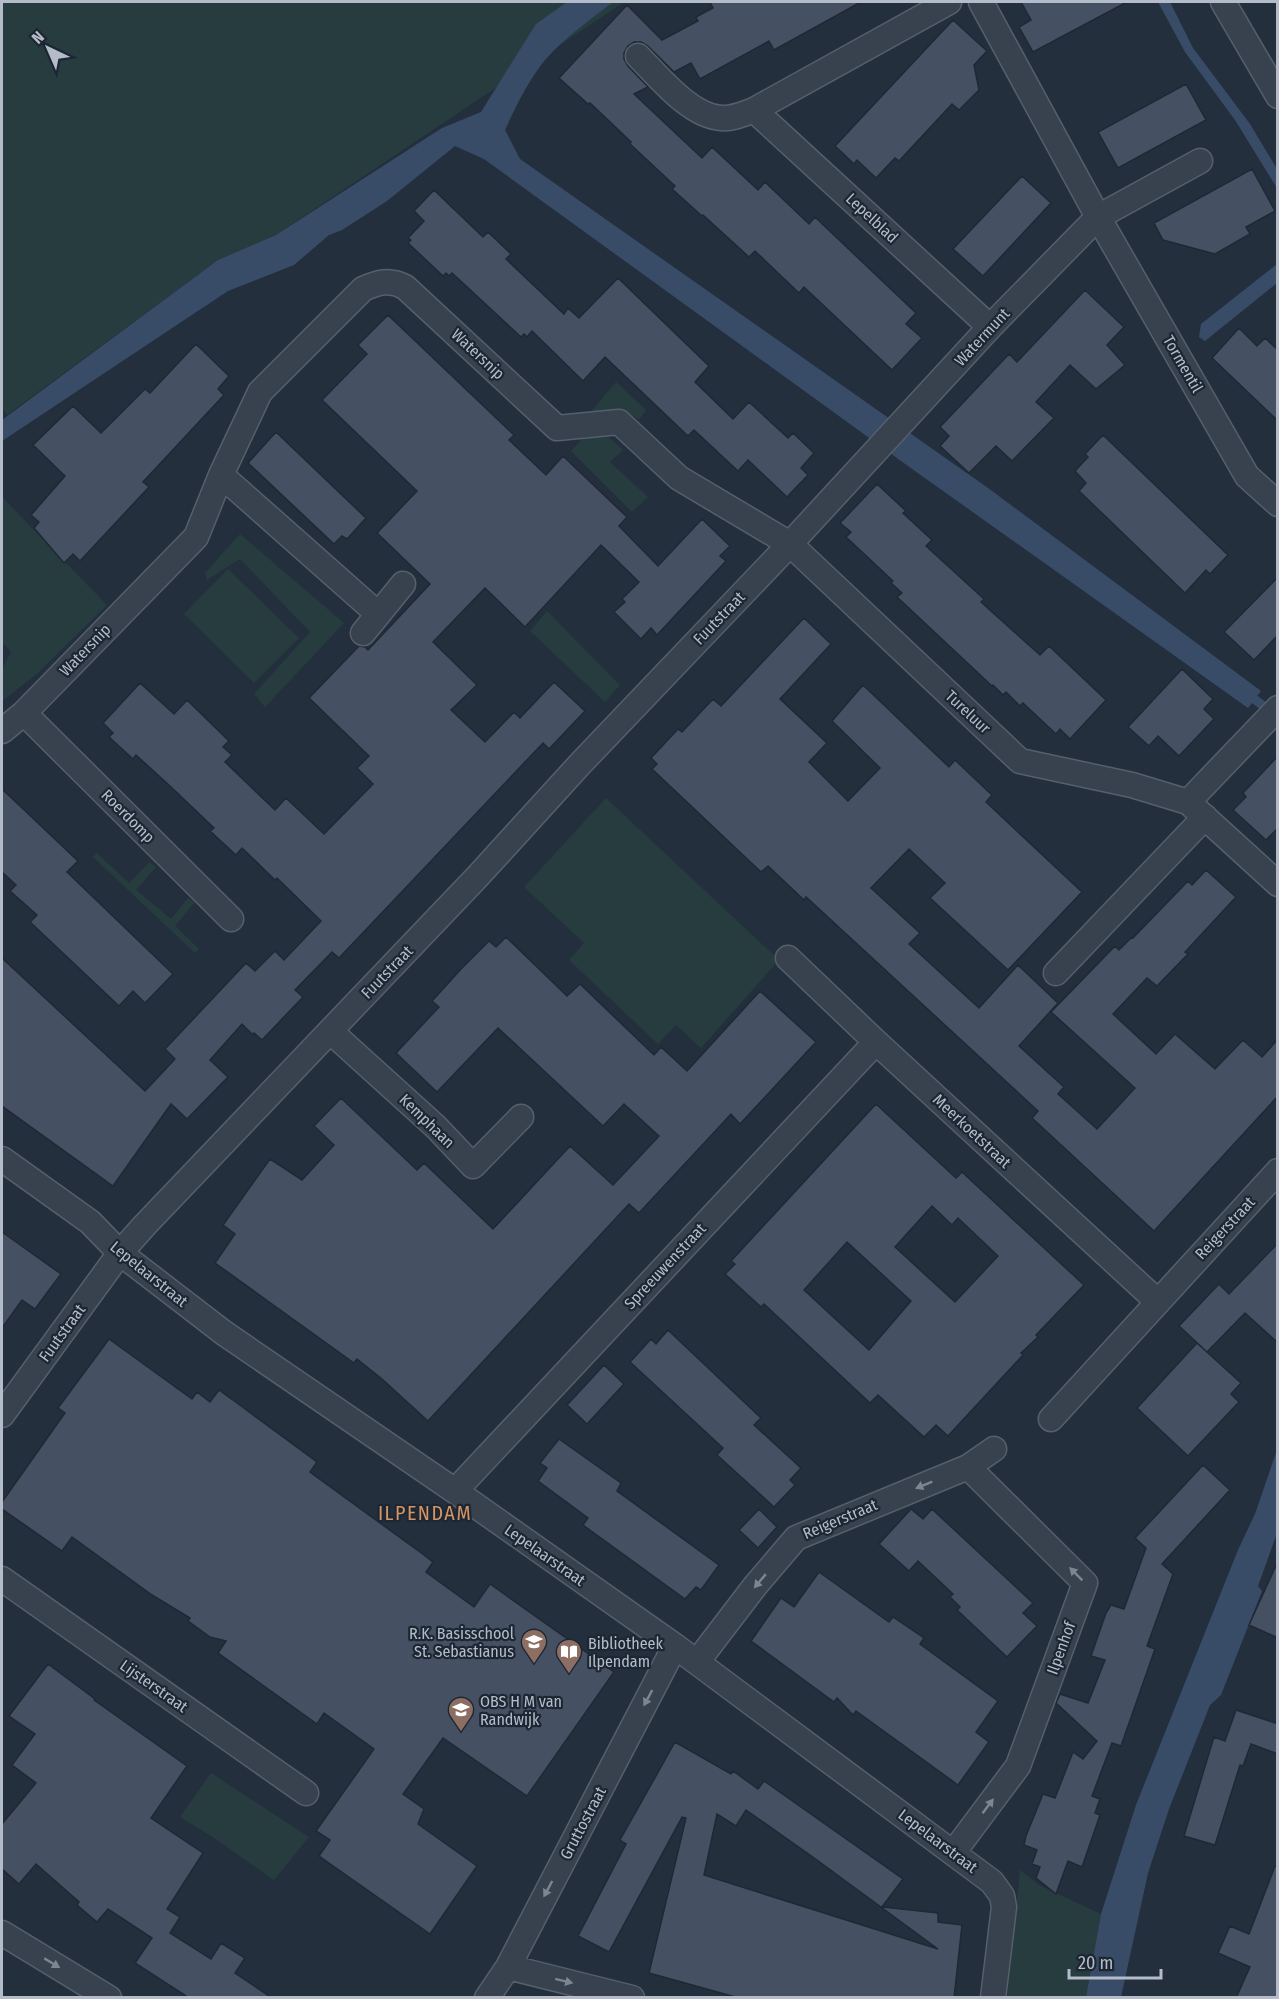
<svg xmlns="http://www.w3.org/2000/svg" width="1279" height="1999" viewBox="0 0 1279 1999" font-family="'Fira Sans Condensed',sans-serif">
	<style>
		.green { fill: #263c3f }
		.water { fill: #394c67 }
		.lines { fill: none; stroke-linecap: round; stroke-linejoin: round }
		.stream { stroke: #394c67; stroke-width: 9 }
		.building { fill: #455162; stroke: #1f2835; stroke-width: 1.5; fill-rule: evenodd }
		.minor-casing { stroke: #565f6c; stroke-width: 27 }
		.minor { stroke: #38414e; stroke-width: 24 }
		.oneway { fill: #7c8592 }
		.labels { text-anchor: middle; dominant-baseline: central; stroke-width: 4.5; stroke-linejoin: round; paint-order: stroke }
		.street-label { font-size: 16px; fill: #b4bcc9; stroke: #1d2633 }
		.poi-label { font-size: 16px; fill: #b4bcc9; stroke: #1d2633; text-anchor: start }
		.quarter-label { font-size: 20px; letter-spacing: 1.5px; fill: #d59563; stroke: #1d2633 }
	</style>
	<rect width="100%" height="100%" fill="#242f3e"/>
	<path class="green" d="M2 2H624L276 235 218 260 7 415 2 409Z
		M616 382 646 410 639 419 626 413 589 414Z
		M604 433 623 450 610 462 648 497 632 512 571 451 583 438Z
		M2 497 107 605 38 673 2 701V669L11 652 2 642Z
		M240 534 344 623 265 707 254 694 310 632 240 559 207 580 205 573Z
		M228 569 299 638 254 683 184 614Z
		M547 611 620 685 605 702 530 631Z
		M606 798 779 960 701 1048 676 1025 658 1044 569 960 584 943 524 887Z
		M97 853 129 883 149 862 156 867 136 890 171 919 188 898 195 902 175 926 199 949 195 953 93 857Z
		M211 1773 309 1837 274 1880 211 1836 180 1817Z
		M1020 1870 1039 1885 1101 1914 1086 1997 1007 1998Z"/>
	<path class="water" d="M567 2H613C590 20 564 38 545 60 528 81 516 106 505 130L520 159 988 488 1261 691 1248 708 901 461 484 159 455 146 387 201 342 230 329 235 294 265 228 291 2 441V420L218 260 276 235 442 128 481 112 536 24Z
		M1158 2H1170L1193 48 1250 124 1277 169V188L1235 120 1185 52Z
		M1277 264V283L1205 341 1199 337 1201 324Z
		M1277 1450V1533L1258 1586 1262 1591 1221 1695 1210 1705 1169 1809 1148 1873 1121 1997H1086L1101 1914 1136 1805 1238 1550 1255 1514Z"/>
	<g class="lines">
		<path class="stream" d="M1254 699 1272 712"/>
	</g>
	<path class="building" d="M710 2H861L774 50 769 41 700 79 691 63 674 72 648 46 641 42H634L628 46 624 53V59L628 66 648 87 634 94 702 158 712 147 758 190 765 182 809 224 815 217 916 313 906 324 922 338 892 370 804 287 799 293 755 251 749 257 703 215 702 216 672 189 675 186 630 144 631 142 590 103 588 104 559 78 627 5 662 40 698 21 696 17 713 8Z
		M1021 2H1127L1033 52 1019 27 1031 20Z
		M953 20 987 51 974 65 979 90 959 110 952 104 899 161 895 158 876 178 857 160 854 164 835 146Z
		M1186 84 1206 120 1118 168 1098 132Z
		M1252 169 1275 211 1246 227 1250 234 1215 254 1163 240 1154 223Z
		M1022 176 1051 203 983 276 953 249Z
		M434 190 483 237 488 232 511 254 506 259 564 314 568 308 579 318 618 278 709 366 695 382 733 419 749 402 788 438 793 433 814 453 801 468 808 475 787 497 748 460 738 471 694 430 688 436 605 357 583 381 532 331 527 337 524 334 521 337 452 273 449 276 446 273 443 276 408 243 411 240 408 238 424 221 414 211Z
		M1085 290 1124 327 1107 345 1125 365 1096 389 1070 365 1036 402 1054 418 1012 461 996 446 969 473 940 446 949 436 940 427 1009 354 1017 362Z
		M388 315 514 435 509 440 546 475 563 456 627 517 619 526 658 566 702 519 730 546 720 556 726 561 657 635 651 628 641 639 614 612 625 602 622 599 639 582 601 545 525 627 485 588 433 642 477 685 451 710 485 742 514 712 520 718 554 682 585 711 549 749 543 743 339 958 332 952 295 990 303 997 262 1040 254 1033 253 1035 242 1024 210 1060 228 1077 187 1119 171 1104 113 1186 2 1106V958L145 1091 175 1059 165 1049 246 963 255 971 275 951 284 960 321 921 277 878 275 880 242 848 236 855 210 831 214 828 170 786 136 755 133 759 109 737 113 733 103 723 140 683 174 714 187 700 229 741 223 747 232 755 225 762 275 810 286 798 324 834 373 784 357 768 369 756 309 698 359 646 365 647 368 650 430 584 377 533 417 491 322 400 367 354 358 345Z
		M1239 328 1257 346 1265 338 1278 350V421L1212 358Z
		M196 344 229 376 218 389 224 395 143 482 149 487 80 561 73 554 64 563 34 528 39 522 31 515 65 476 33 445 73 406 101 433 145 389 150 393Z
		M276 432 366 518 347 539 342 536 334 544 248 463Z
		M1103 435 1228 555 1210 574 1206 570 1185 593 1079 491 1086 483 1075 471 1088 457 1085 454Z
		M877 484 906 511 903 513 932 540 926 546 984 599 981 602 1040 655 1049 646 1106 700 1070 739 1060 729 1056 734 1023 703 1020 706 1006 692 1003 695 993 685 992 686 897 597 902 593 891 583 893 581 846 537 851 532 840 523Z
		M1278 577V635L1254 660 1224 632Z
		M804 618 831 644 780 699 827 743 809 762 848 801 880 768 832 721 863 685 949 767 955 760 992 795 986 802 1082 892 1008 970 930 898 945 883 909 849 871 888 920 933 909 944 979 1008 1018 965 1058 1003 1019 1046 1064 1087 1058 1094 1097 1129 1135 1088 1051 1012 1115 946 1119 950 1132 937 1133 938 1188 881 1192 885 1206 870 1236 897 1185 952 1188 954 1157 986 1147 978 1113 1014 1156 1054 1175 1034 1215 1069 1243 1040 1262 1057 1278 1039V1096L1154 1231 1032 1118 1038 1111 856 943 806 897 804 900 768 866 761 872 652 769 657 764 651 758 678 729 682 732 713 699 721 706Z
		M1182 669 1213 699 1204 709 1214 719 1179 756 1158 736 1149 746 1128 727Z
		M1278 756V828L1266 840 1233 810 1246 797 1243 793Z
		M2 789 78 861 67 872 173 974 145 1003 133 991 119 1006 30 922 37 915 10 891 16 885 2 872Z
		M506 937 567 996 580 984 654 1055 661 1047 687 1071 760 991 816 1042 740 1124 731 1114 639 1213 629 1204 428 1421 382 1379 357 1359 354 1363 215 1263 235 1234 223 1225 270 1159 302 1180 334 1145 314 1126 341 1098 417 1170 424 1163 493 1229 570 1146 613 1185 659 1136 624 1104 603 1126 498 1028 437 1092 396 1053 439 1007 432 1001 462 968 489 941 496 947Z
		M876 1104 956 1178 962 1172 1084 1285 1036 1335 1038 1337 1021 1353 1023 1355 948 1436 936 1425 924 1437 878 1395 870 1403 764 1304 761 1307 725 1274 735 1264 731 1261ZM932 1206 952 1225 958 1218 998 1256 955 1302 895 1247ZM847 1242 911 1301 869 1350 804 1290Z
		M2 1232 61 1274 35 1309 22 1300 2 1328Z
		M1278 1243V1343L1245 1313 1207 1352 1179 1326 1219 1284 1229 1294Z
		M668 1330 761 1418 754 1425 801 1468 790 1480 795 1485 774 1507 717 1455 723 1448 630 1362 651 1339 656 1344Z
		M109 1339 192 1399 197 1392 210 1402 219 1390 237 1403 317 1462 310 1472 424 1555 433 1562 426 1572 474 1607 490 1584 614 1672 527 1796 443 1738 403 1794 424 1809 418 1824 477 1866 430 1934 319 1856 330 1840 316 1831 374 1749 324 1713 317 1724 218 1653 226 1641 210 1637 188 1621 190 1618 152 1595 72 1537 62 1551 2 1509V1502L65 1413 58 1408Z
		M1197 1343 1241 1383 1231 1394 1239 1402 1188 1456 1137 1408Z
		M604 1365 624 1384 587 1424 567 1405Z
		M559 1439 621 1483 617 1491 719 1565 701 1590 696 1587 685 1599 583 1525 588 1518 538 1481 547 1468 540 1463Z
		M1203 1465 1230 1490 1162 1564 1173 1574 1147 1646 1155 1649 1121 1746 1112 1743 1092 1796 1100 1799 1095 1813 1100 1815 1082 1867 1068 1861 1056 1894 1036 1878 1040 1867 1032 1864 1037 1850 1024 1845 1026 1836 1043 1794 1055 1798 1073 1752 1083 1759 1097 1741 1056 1703 1060 1694 1088 1703 1105 1660 1091 1656 1106 1613 1111 1605 1124 1609 1146 1548 1135 1538Z
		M759 1509 777 1527 758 1548 739 1530Z
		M911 1509 923 1519 932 1509 1033 1603 1023 1613 1037 1626 1007 1657 957 1610 960 1607 950 1597 953 1594 918 1561 909 1571 879 1544Z
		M1278 1561V1638L1249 1625Z
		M819 1572 889 1622 893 1617 924 1638 920 1644 998 1701 976 1732 989 1742 958 1785 856 1711 853 1715 837 1698 834 1702 751 1641 781 1598 794 1607Z
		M48 1664 95 1699 94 1700 187 1766 151 1818 203 1853 167 1909 180 1917 170 1933 211 1959 221 1943 245 1958 235 1973 272 1998H189L135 1963 152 1938 108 1909 97 1922 77 1905 79 1902 36 1864 19 1884 2 1869V1824L36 1783 12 1765 35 1734 9 1716Z
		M1236 1710 1278 1724V1754L1251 1744 1243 1766 1240 1765 1215 1845 1184 1836 1214 1737 1225 1741Z
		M675 1742 731 1774 733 1771 758 1789 764 1781 903 1879 882 1907 938 1913V1922L962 1925 954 1998H739L649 1973 686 1818 682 1817 609 1952 578 1936 626 1844 620 1840ZM746 1810 817 1860 938 1949 704 1875 717 1814 736 1826Z
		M1275 1866 1278 1867V1998H1236L1250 1967 1218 1953 1230 1926 1249 1934Z"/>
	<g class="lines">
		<defs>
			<path id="minor" d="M981 2 1098 217 1247 476 1278 504
				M1223 2 1278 96
				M638 56C659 77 690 116 721 118 733 119 743 114 754 110L949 2
				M754 110 990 327
				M221 475 378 614
				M363 633 403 584
				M24 713 231 919
				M2 731 24 713 196 537 221 475 260 392 363 289C378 282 390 279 405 287L557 428 619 422 679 478 790 544 1020 761 1132 785 1188 802 1278 884
				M1188 802 1278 708
				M788 958 876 1042 1157 1301
				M1056 973 1205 817
				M330 1031 436 1127 473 1166 521 1117
				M2 1159 90 1222 120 1253 224 1333 455 1491 675 1646 992 1882 1002 1896 1004 1907 993 1998
				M2 1415 120 1253 144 1226 478 876 581 763 790 544 990 327 1098 217 1200 161
				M1051 1419 1278 1171
				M455 1491 876 1042
				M2 1579 306 1793
				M697 1662 755 1586 796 1538 968 1467 994 1449
				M953 1853 1018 1766 1085 1583 968 1467
				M2 1933 109 1998
				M508 1967 632 1998
				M487 1998 508 1967 675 1646"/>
		</defs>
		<use href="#minor" class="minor-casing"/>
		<use href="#minor" class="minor"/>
	</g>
	<defs><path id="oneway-solid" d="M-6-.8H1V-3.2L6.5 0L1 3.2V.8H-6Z" transform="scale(1.5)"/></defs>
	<g class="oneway">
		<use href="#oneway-solid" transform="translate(924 1485) rotate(158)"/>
		<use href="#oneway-solid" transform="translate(1076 1574) rotate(-135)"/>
		<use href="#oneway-solid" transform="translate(760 1581) rotate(130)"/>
		<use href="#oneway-solid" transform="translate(648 1698) rotate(118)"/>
		<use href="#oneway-solid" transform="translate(988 1806) rotate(-53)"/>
		<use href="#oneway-solid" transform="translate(548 1889) rotate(118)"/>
		<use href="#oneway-solid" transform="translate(52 1963) rotate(31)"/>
		<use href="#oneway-solid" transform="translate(564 1981) rotate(14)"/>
	</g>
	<defs>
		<symbol id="school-pin" viewBox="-11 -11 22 30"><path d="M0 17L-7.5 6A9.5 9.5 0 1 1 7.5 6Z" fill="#8d6e63" stroke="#1d2633"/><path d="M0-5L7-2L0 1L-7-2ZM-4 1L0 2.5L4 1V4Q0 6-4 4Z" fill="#fff"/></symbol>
		<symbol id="library-pin" viewBox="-11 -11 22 30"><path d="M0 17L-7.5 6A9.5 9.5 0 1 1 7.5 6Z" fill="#8d6e63" stroke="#1d2633"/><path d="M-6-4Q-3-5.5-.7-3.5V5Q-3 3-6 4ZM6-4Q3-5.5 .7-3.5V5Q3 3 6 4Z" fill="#fff"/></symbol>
	</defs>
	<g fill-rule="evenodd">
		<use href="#school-pin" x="519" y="1627" width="30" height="40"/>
		<use href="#library-pin" x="554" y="1637" width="30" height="40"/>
		<use href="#school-pin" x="446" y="1695" width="30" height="40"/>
	</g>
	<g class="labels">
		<g class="street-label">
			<text transform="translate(872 218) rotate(43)">Lepelblad</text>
			<text transform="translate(982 337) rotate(-47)">Watermunt</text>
			<text transform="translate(478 354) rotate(43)">Watersnip</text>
			<text transform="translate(1183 364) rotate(60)">Tormentil</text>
			<text transform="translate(719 618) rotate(-46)">Fuutstraat</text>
			<text transform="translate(85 650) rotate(-46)">Watersnip</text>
			<text transform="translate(968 712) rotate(43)">Tureluur</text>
			<text transform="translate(128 816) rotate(45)">Roerdomp</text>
			<text transform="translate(387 972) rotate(-46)">Fuutstraat</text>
			<text transform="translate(427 1121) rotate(44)">Kemphaan</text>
			<text transform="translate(972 1131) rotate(43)">Meerkoetstraat</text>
			<text transform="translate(1225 1228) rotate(-47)">Reigerstraat</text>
			<text transform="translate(665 1266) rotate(-47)">Spreeuwenstraat</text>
			<text transform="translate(149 1274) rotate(39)">Lepelaarstraat</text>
			<text transform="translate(62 1333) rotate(-54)">Fuutstraat</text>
			<text transform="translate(840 1519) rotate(-23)">Reigerstraat</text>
			<text transform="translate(545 1555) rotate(35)">Lepelaarstraat</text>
			<text transform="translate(1061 1648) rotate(-70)">Ilpenhof</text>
			<text transform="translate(154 1686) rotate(35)">Lijsterstraat</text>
			<text transform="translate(583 1823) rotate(-62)">Gruttostraat</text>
			<text transform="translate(938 1841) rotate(37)">Lepelaarstraat</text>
		</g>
		<g class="poi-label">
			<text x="514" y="1633" text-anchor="end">R.K. Basisschool<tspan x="514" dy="18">St. Sebastianus</tspan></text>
			<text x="588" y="1643">Bibliotheek<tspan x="588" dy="18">Ilpendam</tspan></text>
			<text x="480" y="1701">OBS H M van<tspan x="480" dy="18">Randwijk</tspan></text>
		</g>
		<g class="quarter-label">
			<text x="425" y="1513">ILPENDAM</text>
		</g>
	</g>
	<rect width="1279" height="1999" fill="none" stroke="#b4bcc9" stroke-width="6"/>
	<g transform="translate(48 48) rotate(316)" stroke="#1d2633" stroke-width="4.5" paint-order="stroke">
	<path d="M0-4.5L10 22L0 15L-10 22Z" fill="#b4bcc9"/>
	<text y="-9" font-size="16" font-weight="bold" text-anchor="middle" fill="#b4bcc9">N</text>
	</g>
	<path d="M1069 1969v9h92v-9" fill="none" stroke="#b4bcc9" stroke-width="3"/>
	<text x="1078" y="1969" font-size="18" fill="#b4bcc9" stroke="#1d2633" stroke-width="4.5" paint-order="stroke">20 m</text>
</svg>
